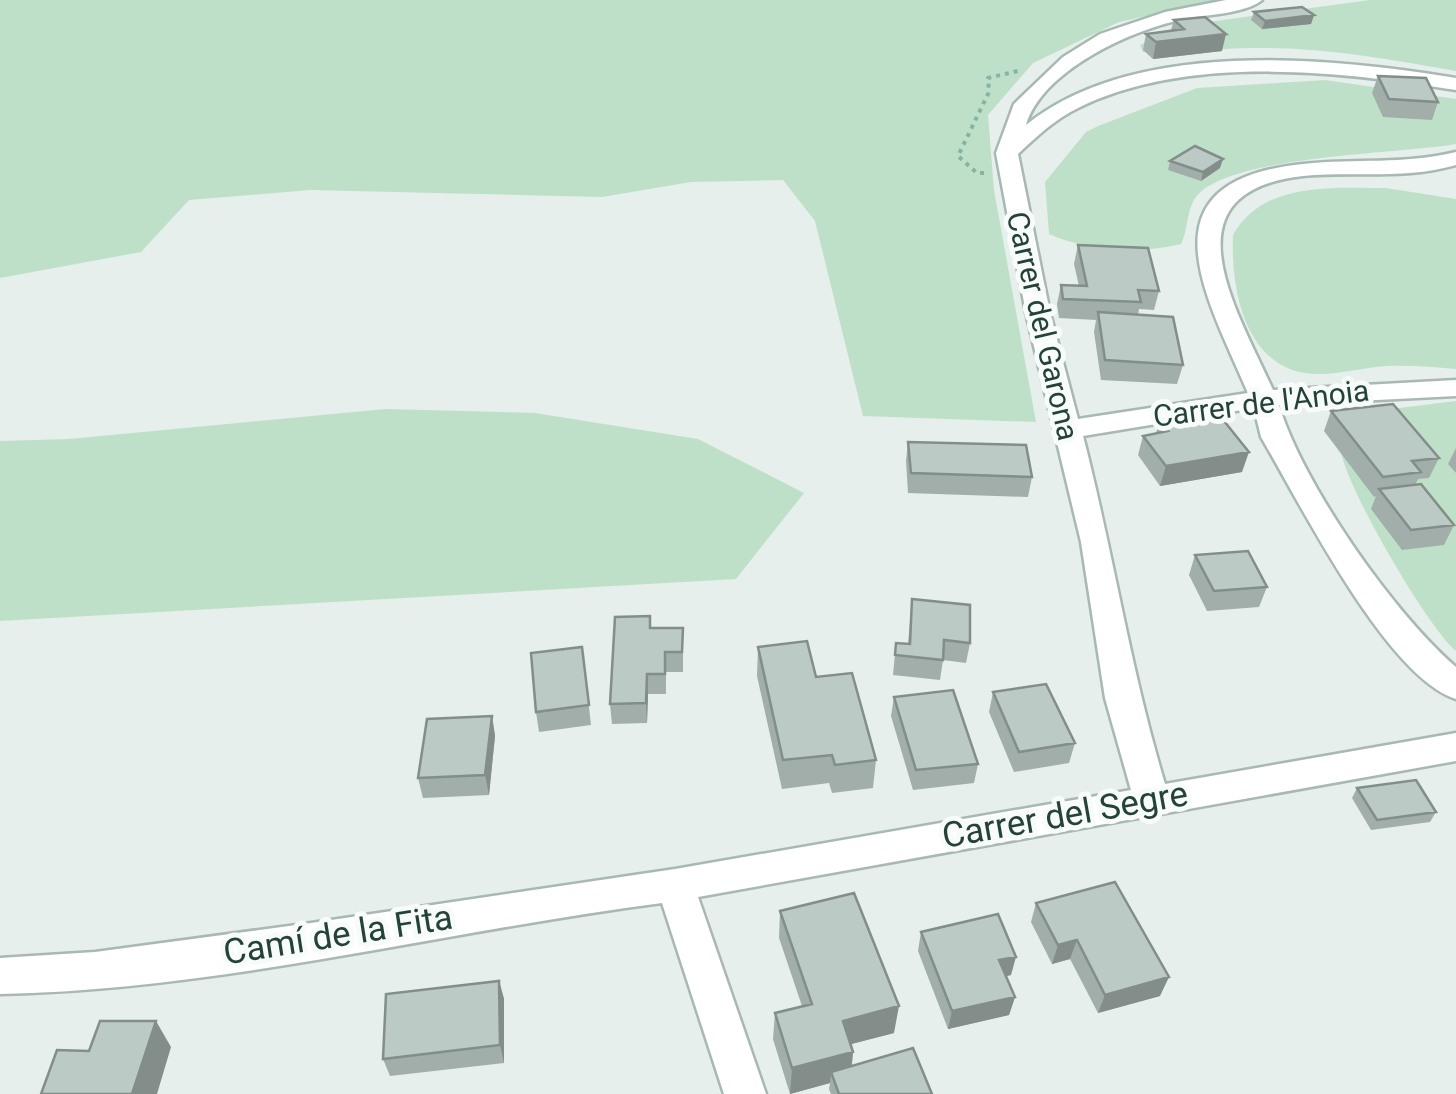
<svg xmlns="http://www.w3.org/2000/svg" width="1456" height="1094" viewBox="0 0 1456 1094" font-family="Roboto,sans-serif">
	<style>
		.green { fill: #bfe0c8 }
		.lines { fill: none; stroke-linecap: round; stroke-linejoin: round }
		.street-casing { stroke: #a8b8b2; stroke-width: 5 }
		.path { stroke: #86b3a5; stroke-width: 4; stroke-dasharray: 4 5; stroke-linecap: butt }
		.street { fill: #fff; fill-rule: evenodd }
		.wall { fill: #a1aea9 }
		.shaded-wall { fill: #838d89 }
		.building { fill: #bbcac4; stroke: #838d89; stroke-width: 2.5 }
		.labels { text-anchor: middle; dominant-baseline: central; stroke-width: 10; stroke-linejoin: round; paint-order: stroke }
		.street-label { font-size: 30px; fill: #24423a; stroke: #f7fbf9 }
		.near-street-label { font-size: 35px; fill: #24423a; stroke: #f7fbf9 }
	</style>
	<rect width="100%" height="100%" fill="#e6efeb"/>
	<path class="green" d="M0 0H1219L1119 22 1033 63 988 115 994 190 1036 422 863 416 815 221 783 180 691 182 602 197 310 190 189 200 141 252 0 278Z
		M1370 0H1456V71C1389 59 1322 47 1253 48 1216 48 1181 55 1143 52L1140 45 1179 26Z
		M1325 80 1456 99V144C1403 154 1220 155 1194 200 1186 214 1188 230 1181 244 1141 254 1086 251 1049 234L1045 182 1086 132 1098 126 1197 88Z
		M1386 188 1456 199V369C1432 367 1409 365 1386 366 1357 368 1321 380 1292 370 1241 351 1231 282 1233 235 1263 181 1333 188 1386 188Z
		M1456 401V651C1426 625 1348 490 1341 452L1391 409Z
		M385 409 535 413 698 439 804 493 736 579 0 621V441L69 439Z"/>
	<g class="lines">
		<defs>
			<path id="street" d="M1226 0H1262C1243 15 1204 14 1180 20 1129 31 1042 71 1026 125 1134 38 1328 57 1456 78V90C1341 71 1187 54 1078 108 1055 119 1036 137 1018 154L1050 313 1078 419 1248 393C1205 293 1138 181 1303 164 1358 158 1401 165 1456 152V165C1405 180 1355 171 1303 176 1162 192 1237 310 1273 390L1456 380V396L1279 405C1302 483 1394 614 1456 667V699C1386 677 1299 501 1261 437L1254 408 1083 436C1113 551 1130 669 1165 784L1456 733V761L698 897 766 1094H724L662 903C444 931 220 990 0 994V958L95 952 311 923 675 869 1131 790 1105 698 1081 542 1026 313 996 153 1014 104 1063 57 1100 34 1165 12Z"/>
		</defs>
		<use href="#street" class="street-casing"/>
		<path class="path" d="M984 173H977L958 156 989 92 988 78 1022 70"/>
		<use href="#street" class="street"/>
	</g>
	<path class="wall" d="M1254 12 1314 15 1311 24 1262 29 1251 20Z
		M1174 20 1222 51 1153 59 1143 50 1146 34 1171 30Z
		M1378 76 1438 102 1432 120 1383 117 1372 93Z
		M1170 161 1220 168 1201 181 1168 170Z
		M1078 245 1159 291 1154 310 1139 309 1138 315 1183 365 1177 384 1101 380 1094 332 1096 320 1059 318 1057 304 1061 285 1079 286 1074 264Z
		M1331 411 1439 458 1429 478 1418 479 1415 485 1454 525 1444 545 1402 550 1371 509 1376 496 1374 497 1324 431Z
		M1159 420 1242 472 1160 486 1138 455 1143 436 1156 434Z
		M908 442 1032 477 1028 497 908 493 906 461Z
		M1456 448V473L1448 464Z
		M1195 555 1267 587 1259 607 1207 611 1189 575Z
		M912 599 970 643 966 663 943 660 940 680 893 675 896 643 908 644Z
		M651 628H683V672H666V694H648L647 723 612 724 610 704Z
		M582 647 591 725 539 732 536 712Z
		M758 647 816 677 876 760 873 788 832 793 829 783 782 789 757 676Z
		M993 692 1075 743 1069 763 1014 772 989 712Z
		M894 697 978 764 974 783 913 790 891 716Z
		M492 716 495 736 489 795 423 798 418 778Z
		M1357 788 1436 812 1430 822 1371 830 1352 798Z
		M1036 903 1160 996 1098 1013 1070 959 1052 964 1031 922Z
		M780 911 894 1033 851 1044 853 1052 852 1066 932 1094H831L829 1089 830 1083 790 1094 773 1039 775 1013 802 1006 779 938Z
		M921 932 1011 975 1006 976 1015 997 1009 1015 948 1029 918 951Z
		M499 981 504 999V1063L390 1076 383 1059Z"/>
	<path class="shaded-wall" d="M1314 15 1311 24 1262 29 1265 21Z
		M1226 34 1222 51 1153 59 1156 42Z
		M1223 159 1220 168 1201 181 1203 172Z
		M1249 452 1242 472 1160 486 1166 466Z
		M647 674 648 694 647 723 646 703Z
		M492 716 495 736 489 795 485 775Z
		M1077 940 1070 959 1052 964 1058 945Z
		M1016 957 1011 975 994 979 999 960Z
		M1169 977 1160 996 1098 1013 1105 995Z
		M499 981 504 999V1063L500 1045Z
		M1015 997 1009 1015 948 1029 952 1011Z
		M899 1006 894 1033 840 1047 843 1021Z
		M156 1021 171 1047 157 1094H132Z
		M853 1052 850 1077 831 1072 830 1083 790 1094 792 1068Z"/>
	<path class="building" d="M1302 7 1314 15 1265 21 1254 12Z
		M1205 17 1226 34 1156 42 1146 34 1184 29 1174 20Z
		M1378 76 1426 78 1438 102 1389 99Z
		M1195 146 1223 159 1203 172 1170 161Z
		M1078 245 1148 248 1159 291 1138 290 1141 302 1063 299 1061 285 1087 286Z
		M1098 312 1173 317 1183 365 1105 360Z
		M1393 404 1439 458 1412 461 1421 472 1383 477 1331 411Z
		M1216 411 1249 452 1166 466 1143 436 1168 431 1159 420Z
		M908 442 1026 445 1032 477 911 473Z
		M1421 484 1454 525 1411 530 1379 489Z
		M1248 551 1267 587 1214 591 1195 555Z
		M912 599 970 605V643L944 640 943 660 895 655 896 643 910 644Z
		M650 616V628H683L682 652H665V674H647L646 703 610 704 615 617Z
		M807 641 816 677 852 673 876 760 835 765 832 755 783 760 758 647Z
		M582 647 589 705 536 712 531 653Z
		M1046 684 1075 743 1019 752 993 692Z
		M953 690 978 764 916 770 894 697Z
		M492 716 485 775 418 778 427 719Z
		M1416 780 1436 812 1377 820 1357 788Z
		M1115 882 1169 977 1105 995 1077 940 1058 945 1036 903Z
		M854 893 899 1006 843 1021 853 1052 792 1068 775 1013 812 1004 780 911Z
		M998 914 1016 957 999 960 1015 997 952 1011 921 932Z
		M499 981 500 1045 383 1059 386 994Z
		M100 1021H156L132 1094H41L57 1050 89 1051Z
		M913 1048 932 1094H839L831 1072Z"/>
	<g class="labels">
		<g class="street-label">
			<text transform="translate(1043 326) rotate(77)">Carrer del Garona</text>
			<text transform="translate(1261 403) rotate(-7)">Carrer de l'Anoia</text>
		</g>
		<g class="near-street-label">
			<text transform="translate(1065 815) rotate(-10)">Carrer del Segre</text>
			<text transform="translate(338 935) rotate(-9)">Camí de la Fita</text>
		</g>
	</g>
</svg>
